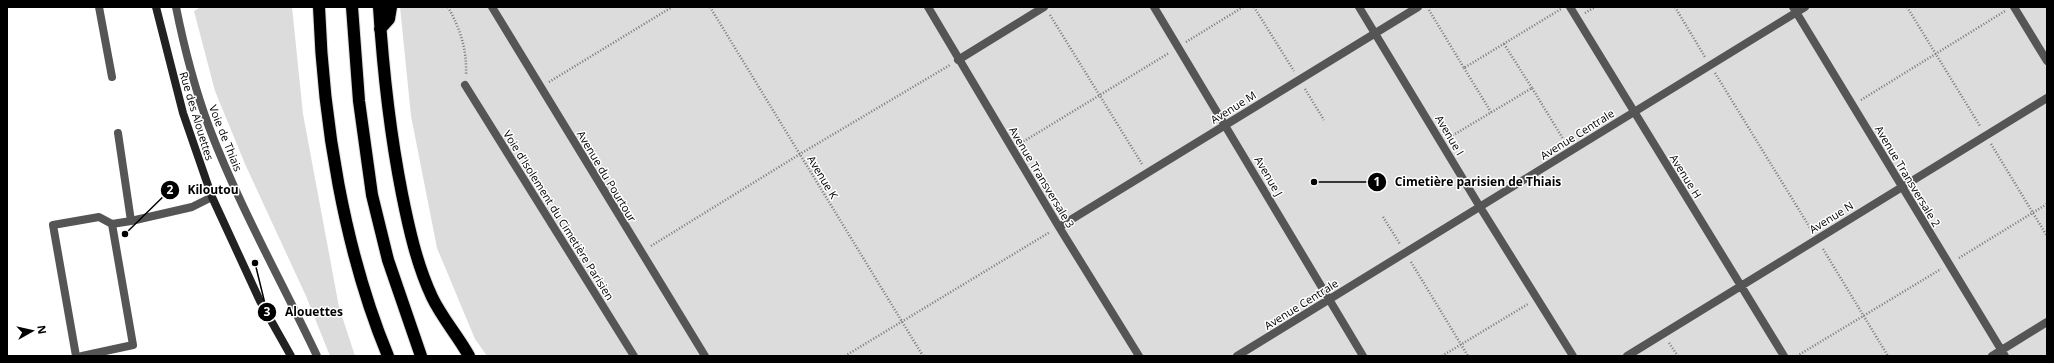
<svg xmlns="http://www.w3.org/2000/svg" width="2054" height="363" viewBox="0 0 2054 363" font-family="'Open Sans',sans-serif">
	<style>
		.green { fill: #dcdcdc }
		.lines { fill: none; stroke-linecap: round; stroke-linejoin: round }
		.highway-casing { stroke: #dbdbdb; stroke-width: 14 }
		.path { stroke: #777; stroke-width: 2.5; stroke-dasharray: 1 2; stroke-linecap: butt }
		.lane { stroke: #555; stroke-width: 8 }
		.secondary { stroke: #222; stroke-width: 8 }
		.highway { stroke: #000; stroke-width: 12 }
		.labels { text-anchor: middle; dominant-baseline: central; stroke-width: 3; stroke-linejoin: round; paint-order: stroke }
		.street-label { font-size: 11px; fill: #000; stroke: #fff }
		.leader { fill: none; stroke: #000; stroke-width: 1.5 }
		.callout-dot { fill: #000; stroke: #fff; stroke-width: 1.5 }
		.mark-label { font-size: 12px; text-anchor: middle; font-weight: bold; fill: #fff }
		.callout-label { font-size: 12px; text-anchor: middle; font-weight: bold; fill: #000; stroke: #fff; stroke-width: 3; stroke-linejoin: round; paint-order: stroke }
	</style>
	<rect width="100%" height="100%" fill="#fff"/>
	<path class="green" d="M201 7H292L303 114 339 307 355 356H330L306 296 245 164 215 91 194 11Z
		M400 7H2047V356H487L475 339 437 248 411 116Z"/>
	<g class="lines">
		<defs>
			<path id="highway" d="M319 7C323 121 344 250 388 356
				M352 7 359 101 372 195 388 260 421 356
				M379 7C383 70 390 133 402 194 409 229 417 265 432 297 442 318 458 336 469 356
				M380 29 389 19 391 7"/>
		</defs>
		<use href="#highway" class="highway-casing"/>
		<path class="path" d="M448 7C460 29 467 48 466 75
			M710 7 923 356
			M1254 7 1294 71
			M1675 7 1705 57
			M1907 7 1980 126
			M1429 10 1464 68 1561 9
			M1585 13 1595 7
			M1050 15 1142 164
			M1186 42 1243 7
			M1504 44 1532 88
			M1464 68 1491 112
			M1715 73 1812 231
			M549 82 672 7
			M1305 89 1324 120
			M1861 100 2005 11
			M1450 137 1532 88 1565 142
			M1021 143 1169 53
			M1991 144 2047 236
			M1383 217 1400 244
			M651 246 800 154 950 65
			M1823 249 1888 356
			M1959 258 2047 204
			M1411 262 1468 356
			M1669 343 1678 356
			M845 356 1050 232
			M1442 356 1528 304
			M1797 356 1941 269"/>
		<path class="lane" d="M99 7 112 77
			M176 7C184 47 195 89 209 127 239 206 281 280 317 356
			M492 7 705 356
			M928 7 1059 227 1139 356
			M1154 7 1363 356
			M1359 7 1480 207 1573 356
			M1570 7 1784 356
			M1793 7 2005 356
			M2014 7 2047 61
			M958 60 1044 7
			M465 85 634 356
			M118 133 131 221
			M1059 227 1418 7
			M76 356 53 225 99 217 112 224 131 221 192 207 212 197
			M82 356 133 345 112 224
			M1237 356 1805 7
			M1627 356 2047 98
			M1992 356 2047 322"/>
		<path class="secondary" d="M156 7 183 113 212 197 260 301 291 356"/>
		<use href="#highway" class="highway"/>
	</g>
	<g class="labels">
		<g class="street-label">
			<text transform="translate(1233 107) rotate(-32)">Avenue M</text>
			<text transform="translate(197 116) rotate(73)">Rue des Alouettes</text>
			<text transform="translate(1577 134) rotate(-32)">Avenue Centrale</text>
			<text transform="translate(1450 135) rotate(59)">Avenue I</text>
			<text transform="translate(226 138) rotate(68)">Voie de Thiais</text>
			<text transform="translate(607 176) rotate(59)">Avenue du Pourtour</text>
			<text transform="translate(1269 176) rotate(60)">Avenue J</text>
			<text transform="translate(1686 176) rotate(58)">Avenue H</text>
			<text transform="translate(1908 176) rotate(59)">Avenue Transversale 2</text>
			<text transform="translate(823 177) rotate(59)">Avenue K</text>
			<text transform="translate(1042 177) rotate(59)">Avenue Transversale 3</text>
			<text transform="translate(559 215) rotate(58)">Voie d'Isolement du Cimetière Parisien</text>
			<text transform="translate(1831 217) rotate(-32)">Avenue N</text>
			<text transform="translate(1301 304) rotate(-32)">Avenue Centrale</text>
		</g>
	</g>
	<path class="leader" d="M1314 182L1377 182M125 234L170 190M255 263L267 312"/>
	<g class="callout-dot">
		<circle cx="1314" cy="182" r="4"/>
		<circle cx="125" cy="234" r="4"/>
		<circle cx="255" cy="263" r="4"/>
		<circle cx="1377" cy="182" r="10"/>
		<circle cx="170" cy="190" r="10"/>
		<circle cx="267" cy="312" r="10"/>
	</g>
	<g class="mark-label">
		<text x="1377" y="186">1</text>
		<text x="170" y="194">2</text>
		<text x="267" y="316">3</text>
	</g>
	<g class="callout-label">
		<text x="1478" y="186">Cimetière parisien de Thiais</text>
		<text x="213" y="194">Kiloutou</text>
		<text x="314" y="316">Alouettes</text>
	</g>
	<rect width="2054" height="363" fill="none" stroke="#000000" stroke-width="16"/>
	<g transform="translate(32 331) rotate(82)" stroke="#ffffff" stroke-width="3" paint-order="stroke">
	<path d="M0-3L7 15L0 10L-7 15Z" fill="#000000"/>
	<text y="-6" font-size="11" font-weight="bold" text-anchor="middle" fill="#000000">N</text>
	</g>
</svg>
